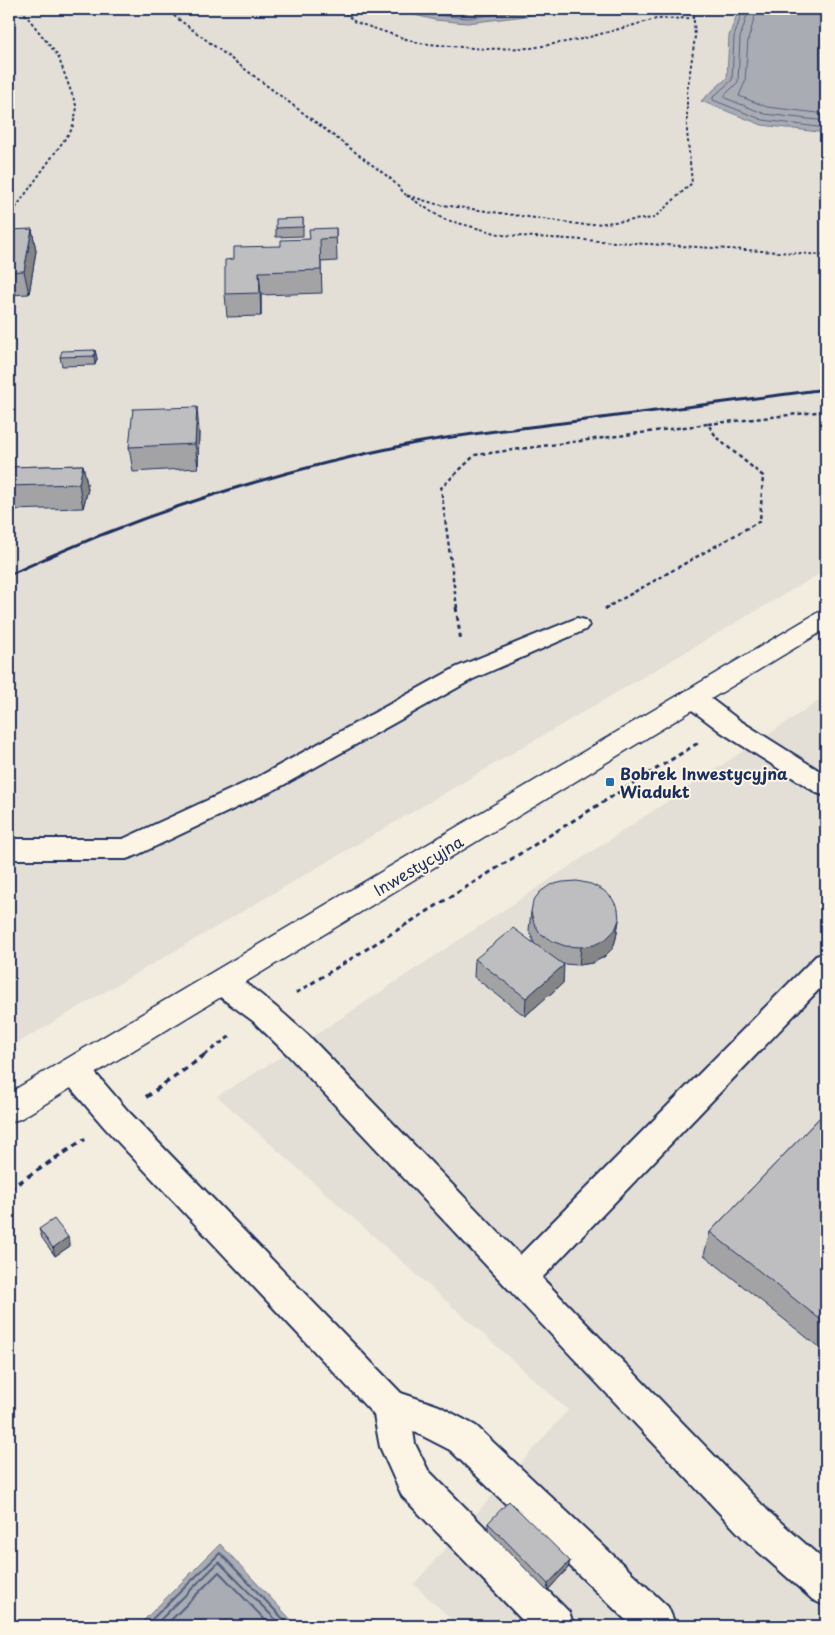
<svg xmlns="http://www.w3.org/2000/svg" width="835" height="1635" viewBox="0 0 835 1635" font-family="'Playpen Sans',sans-serif">
	<style>
		.built { fill: #e3dfd6 }
		.water { fill: #a9acb3; stroke: #707a91 }
		.lines { fill: none; stroke-linecap: round; stroke-linejoin: round }
		.shore-far1 { stroke: #546180; stroke-width: 1 }
		.shore { stroke: #546180; stroke-width: 2 }
		.service-casing { stroke: #1b2f5e; stroke-width: 4 }
		.minor-casing { stroke: #1b2f5e; stroke-width: 3 }
		.path-far3 { stroke: #1b2f5e; stroke-width: 2; stroke-dasharray: 3 2.5; stroke-linecap: butt }
		.path-far2 { stroke: #1b2f5e; stroke-width: 2.5; stroke-dasharray: 4 3; stroke-linecap: butt }
		.path-far1 { stroke: #1b2f5e; stroke-width: 3; stroke-dasharray: 5 4; stroke-linecap: butt }
		.path { stroke: #1b2f5e; stroke-width: 4; stroke-dasharray: 6 5; stroke-linecap: butt }
		.service { fill: #fcf5e5; fill-rule: evenodd }
		.minor { fill: #fcf5e5; fill-rule: evenodd }
		.rail { stroke: #1b2f5e; stroke-width: 3 }
		.wall { fill: #a3a3a5; stroke: #1b2f5e }
		.shaded-wall { fill: #858586; stroke: #1b2f5e }
		.building { fill: #bebec0; stroke: #1b2f5e }
		.poi-dot { fill: #1f6fb2; stroke: #fcf5e5; stroke-width: 2 }
		.labels { text-anchor: middle; dominant-baseline: central; stroke-width: 4; stroke-linejoin: round; paint-order: stroke }
		.poi-label { font-size: 16px; font-weight: bold; fill: #1b2f5e; stroke: #fcf5e5; text-anchor: start }
		.street-label { font-size: 16px; fill: #1b2f5e; stroke: #fcf5e5 }
	</style>
	<rect width="100%" height="100%" fill="#f3ede0"/>
	<filter id="ink" filterUnits="userSpaceOnUse"><feTurbulence type="fractalNoise" baseFrequency=".02" numOctaves="2"/><feDisplacementMap in="SourceGraphic" scale="10" xChannelSelector="R" yChannelSelector="G"/><feConvolveMatrix kernelMatrix="1 2 1 2 8 2 1 2 1" color-interpolation-filters="sRGB"/></filter>
	<g filter="url(#ink)">
		<path class="built" d="M9 9H826V570L9 1048Z
			M826 696V1626H458L414 1584 568 1410 217 1096 299 1046Z"/>
		<path class="water" d="M400 9H556L526 16 467 23 435 20 403 12Z
			M739 9H826V133L762 125 701 101 727 78 729 36Z
			M220 1544 297 1626H138Z"/>
		<g class="lines">
			<path class="shore-far1" d="M412 9 436 15 467 18 538 9
				M439 9 467 12 492 9
				M743 9 734 37 732 80 713 97V100L763 120 826 128
				M749 9 740 38 738 82 725 95V98L765 114 826 121
				M757 9 748 40 745 82 739 96 767 107 826 114"/>
			<path class="shore" d="M145 1626 220 1553 290 1626
				M154 1626 219 1562 282 1626
				M165 1626 219 1572 271 1626"/>
			<defs>
				<path id="service" d="M577 618 585 620 589 625 585 630 473 679 278 788 135 856 126 859H9V839H123L260 776 457 667Z
					M693 690 702 692 739 720 826 775V796L817 793 721 732 684 704 681 698 684 692Z
					M826 953V982L542 1278 769 1512 826 1562V1606L813 1600 743 1538 288 1055 253 1021 212 991 208 983 212 975C215 974 220 972 223 972 240 973 295 1024 310 1037L520 1255 816 956Z
					M74 1058 85 1061 127 1110 401 1393 439 1406 476 1426 668 1607 676 1626H632L450 1450 413 1431 415 1444 428 1470 569 1612 574 1626H528L402 1496 380 1447 374 1415 105 1128 63 1079 59 1070 63 1061Z"/>
				<path id="minor" d="M826 610V629L20 1119 9 1122V1093L817 613Z"/>
			</defs>
			<use href="#service" class="service-casing"/>
			<use href="#minor" class="minor-casing"/>
			<path class="path-far3" d="M165 9 391 179 406 195
				M341 9 355 22 418 43 485 49 531 48 582 39 656 19 694 18
				M693 9 695 37 687 93V131L692 183 654 218 585 225 436 204 406 195 443 219 503 235 826 255
				M9 217 72 129 77 108 58 56 21 9"/>
			<path class="path-far2" d="M708 424 826 411
				M457 608 441 488 475 455 708 424 717 438 763 476 760 521 606 608"/>
			<path class="path-far1" d="M456 607 461 642
				M605 609 608 607
				M296 993 698 743
				M204 1055 232 1035"/>
			<path class="path" d="M146 1097 206 1054
				M9 1189 85 1139"/>
			<use href="#service" class="service"/>
			<use href="#minor" class="minor"/>
			<path class="rail" d="M9 575C136 515 268 473 406 445 460 434 515 429 570 422 655 411 741 400 826 389"/>
		</g>
		<path class="wall" d="M303 218V236L276 237V228Z
			M336 228 337 261 321 262 322 293 261 295V316L227 317 225 294 234 259 281 246 310 239Z
			M32 229 36 251 29 294 9 295V233Z
			M95 350 97 359 95 365 62 366 60 357Z
			M199 431 198 468 133 472 129 447Z
			M83 465 88 489 83 508 9 510V467Z
			M531 912 619 920 616 938 613 948 604 957 592 963 579 965 563 964V983L525 1016 474 977 475 959 534 943 529 930Z
			M826 1111V1353L704 1255 710 1232Z
			M39 1229 70 1246 55 1256 42 1238Z
			M488 1523 570 1561 568 1568 547 1591 488 1530Z"/>
		<path class="shaded-wall" d="M32 229 36 251 29 294 24 271Z
			M259 272 261 295V316L260 293Z
			M95 350 97 359 95 365 94 356Z
			M197 407 199 431 198 468 195 444Z
			M83 465 88 489 83 508 79 484Z
			M619 920 616 938 613 948 604 957 592 963 579 965 581 947Z
			M564 965 563 983 525 1016 526 998Z
			M68 1237 70 1246 55 1256 53 1248Z
			M570 1561 568 1568 547 1591 548 1584Z"/>
		<path class="building" d="M303 218V227L276 228V219Z
			M336 228V238L320 239 321 270 259 272 260 293 225 294V260L234 259V247L281 246V240L310 239 309 229Z
			M32 229 24 271 9 272V230Z
			M95 350 94 356 60 357 62 351Z
			M197 407 195 444 129 447 133 409Z
			M83 465 79 484 9 486V467Z
			M577 881 591 884 603 890 612 898 618 909 619 920 615 930 606 939 594 945 581 947 565 946 552 941 540 933 534 923 531 912 533 901 540 892 550 885 563 882Z
			M513 928 564 965 526 998 475 959Z
			M826 1111V1324L710 1232Z
			M54 1219 68 1237 53 1248 39 1229Z
			M509 1501 570 1561 548 1584 488 1523Z"/>
	</g>
	<rect class="poi-dot" x="605" y="777" width="10" height="10" rx="2.5"/>
	<g class="labels">
		<g class="poi-label">
			<text x="620" y="773">Bobrek Inwestycyjna<tspan x="620" dy="18">Wiadukt</tspan></text>
		</g>
		<g class="street-label">
			<text transform="translate(418 865) rotate(-31)">Inwestycyjna</text>
		</g>
	</g>
	<rect width="835" height="1635" fill="none" stroke="#fcf5e5" stroke-width="30"/>
	<rect x="15" y="15" width="805" height="1605" fill="none" stroke="#1b2f5e" stroke-width="2" filter="url(#ink)"/>
</svg>
